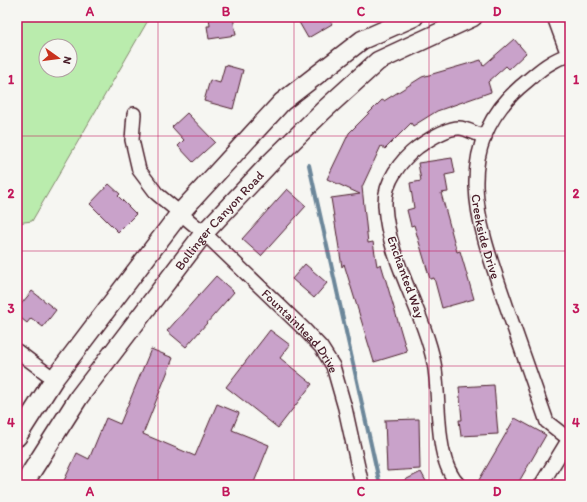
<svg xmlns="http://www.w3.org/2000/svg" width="587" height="502" viewBox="0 0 587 502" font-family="Itim,sans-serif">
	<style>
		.green { fill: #baecad; stroke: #82866c; fill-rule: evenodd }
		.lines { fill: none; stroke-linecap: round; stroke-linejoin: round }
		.stream { stroke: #6c879a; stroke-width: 4 }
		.building { fill: #c9a2ca; stroke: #4a1f2b }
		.street-casing { stroke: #4a1f2b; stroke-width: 16 }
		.secondary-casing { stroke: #4a1f2b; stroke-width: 21 }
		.street { stroke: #f6f6f2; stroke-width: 13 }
		.secondary { stroke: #f6f6f2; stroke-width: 18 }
		.grid { fill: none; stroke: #c2185b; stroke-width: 1; stroke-opacity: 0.55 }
		.labels { text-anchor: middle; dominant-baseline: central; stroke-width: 3; stroke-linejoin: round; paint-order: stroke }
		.street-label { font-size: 13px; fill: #4a1f2b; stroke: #f6f6f2 }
		.neatline { fill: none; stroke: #c2185b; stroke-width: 1.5 }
		.grid-label { font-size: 13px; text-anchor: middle; font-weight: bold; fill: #c2185b }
	</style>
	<rect width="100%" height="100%" fill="#f6f6f2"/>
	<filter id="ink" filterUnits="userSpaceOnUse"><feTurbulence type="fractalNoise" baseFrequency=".025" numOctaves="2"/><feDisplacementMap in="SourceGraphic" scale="8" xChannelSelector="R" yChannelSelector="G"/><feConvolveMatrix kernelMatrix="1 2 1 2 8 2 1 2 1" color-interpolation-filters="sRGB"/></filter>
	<g filter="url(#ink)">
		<path class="green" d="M17 17H150L32 221 17 223ZM46 46H70V70H46Z"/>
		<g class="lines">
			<path class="stream" d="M309 165 380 485"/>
		</g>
		<path class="building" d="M209 17H233L236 35 209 39 207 26H210Z
			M296 17H327L332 24 308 38Z
			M514 39 526 53 509 69 506 66 488 82 491 92 437 111 413 126 411 123 385 149 381 146 362 187 368 243 373 242 377 266 381 264 407 352 374 362 344 264 342 267 331 198 360 194 327 179 349 133 382 100 384 101 422 77 481 60 483 66Z
			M225 65 243 70 233 109 204 101 210 80 220 83Z
			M187 113 215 142 193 162 178 146 184 140 172 127Z
			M452 158 455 173 445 175 448 192 441 193 457 252 460 251 474 299 442 308 434 278 430 279 414 225 411 226 407 210 414 208 410 183 421 181 418 163Z
			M109 184 120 194 118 196 136 214 118 232 90 204Z
			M287 189 306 206 261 256 242 239Z
			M305 264 327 283 314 298 292 279Z
			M216 276 234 292 186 347 167 331Z
			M32 291 56 310 43 327 31 318 27 323 17 315V309Z
			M270 330 290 345 280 358 312 384 278 428 226 387Z
			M151 349 173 358 143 434 195 456 217 404 239 413 232 430 269 445 253 485H62L77 453 89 459 106 418 120 424Z
			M494 385 498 434 461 436 459 420H462L459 387Z
			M515 418 546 435 517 485H487L479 480Z
			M419 419 420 469 387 471 385 420Z
			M421 472 428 485H395Z"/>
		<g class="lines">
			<defs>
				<g id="street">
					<path d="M554 17 568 55"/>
					<path id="s1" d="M570 54C547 62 538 72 520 87 448 151 480 229 506 305 520 344 533 383 547 422L570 440"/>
					<path id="s2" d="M134 114 132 140 139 170 157 194 204 233 304 329 321 347 333 366 345 408 362 485"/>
					<path d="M17 351 54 379"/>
					<path d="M459 485C433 460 441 398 434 363 423 309 388 261 385 205 384 182 401 160 418 147 428 140 447 128 459 128 467 128 477 135 485 137"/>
					<path d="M541 485 569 439"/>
				</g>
				<g id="secondary">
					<path d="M17 437 54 379 180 213 282 102 362 40 414 17"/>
					<path id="s3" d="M23 485 79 397 204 233 270 163 324 110 378 61 473 17"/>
				</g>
			</defs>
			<use href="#street" class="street-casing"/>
			<use href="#secondary" class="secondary-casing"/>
			<use href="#street" class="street"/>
			<use href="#secondary" class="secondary"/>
		</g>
	</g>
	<path class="grid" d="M158 17V485M294 17V485M429 17V485M17 136H570M17 251H570M17 366H570"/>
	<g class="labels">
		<g class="street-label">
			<text stroke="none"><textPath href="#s3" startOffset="330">Bollinger Canyon Road</textPath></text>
			<text stroke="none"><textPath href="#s1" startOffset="224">Creekside Drive</textPath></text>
			<text transform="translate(406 277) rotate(70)">Enchanted Way</text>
			<text stroke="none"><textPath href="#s2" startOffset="286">Fountainhead Drive</textPath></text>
		</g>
	</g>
	<rect width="587" height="502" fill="none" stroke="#f6f6f2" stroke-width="44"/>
	<g transform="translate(58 58) rotate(104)"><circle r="19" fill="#f6f6f2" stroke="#b1a0a2"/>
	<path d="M0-3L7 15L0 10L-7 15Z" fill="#c8321e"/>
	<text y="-6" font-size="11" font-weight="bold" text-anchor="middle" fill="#4a1f2b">N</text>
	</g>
	<rect x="22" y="22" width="543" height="458" class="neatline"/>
	<g class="grid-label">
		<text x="90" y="16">A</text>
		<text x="226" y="16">B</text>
		<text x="361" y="16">C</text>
		<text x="497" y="16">D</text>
		<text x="11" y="84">1</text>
		<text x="576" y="84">1</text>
		<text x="11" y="198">2</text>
		<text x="576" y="198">2</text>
		<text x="11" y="313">3</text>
		<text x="576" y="313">3</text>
		<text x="11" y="427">4</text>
		<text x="576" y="427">4</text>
		<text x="90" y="496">A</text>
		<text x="226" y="496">B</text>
		<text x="361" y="496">C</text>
		<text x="497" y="496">D</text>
	</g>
</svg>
